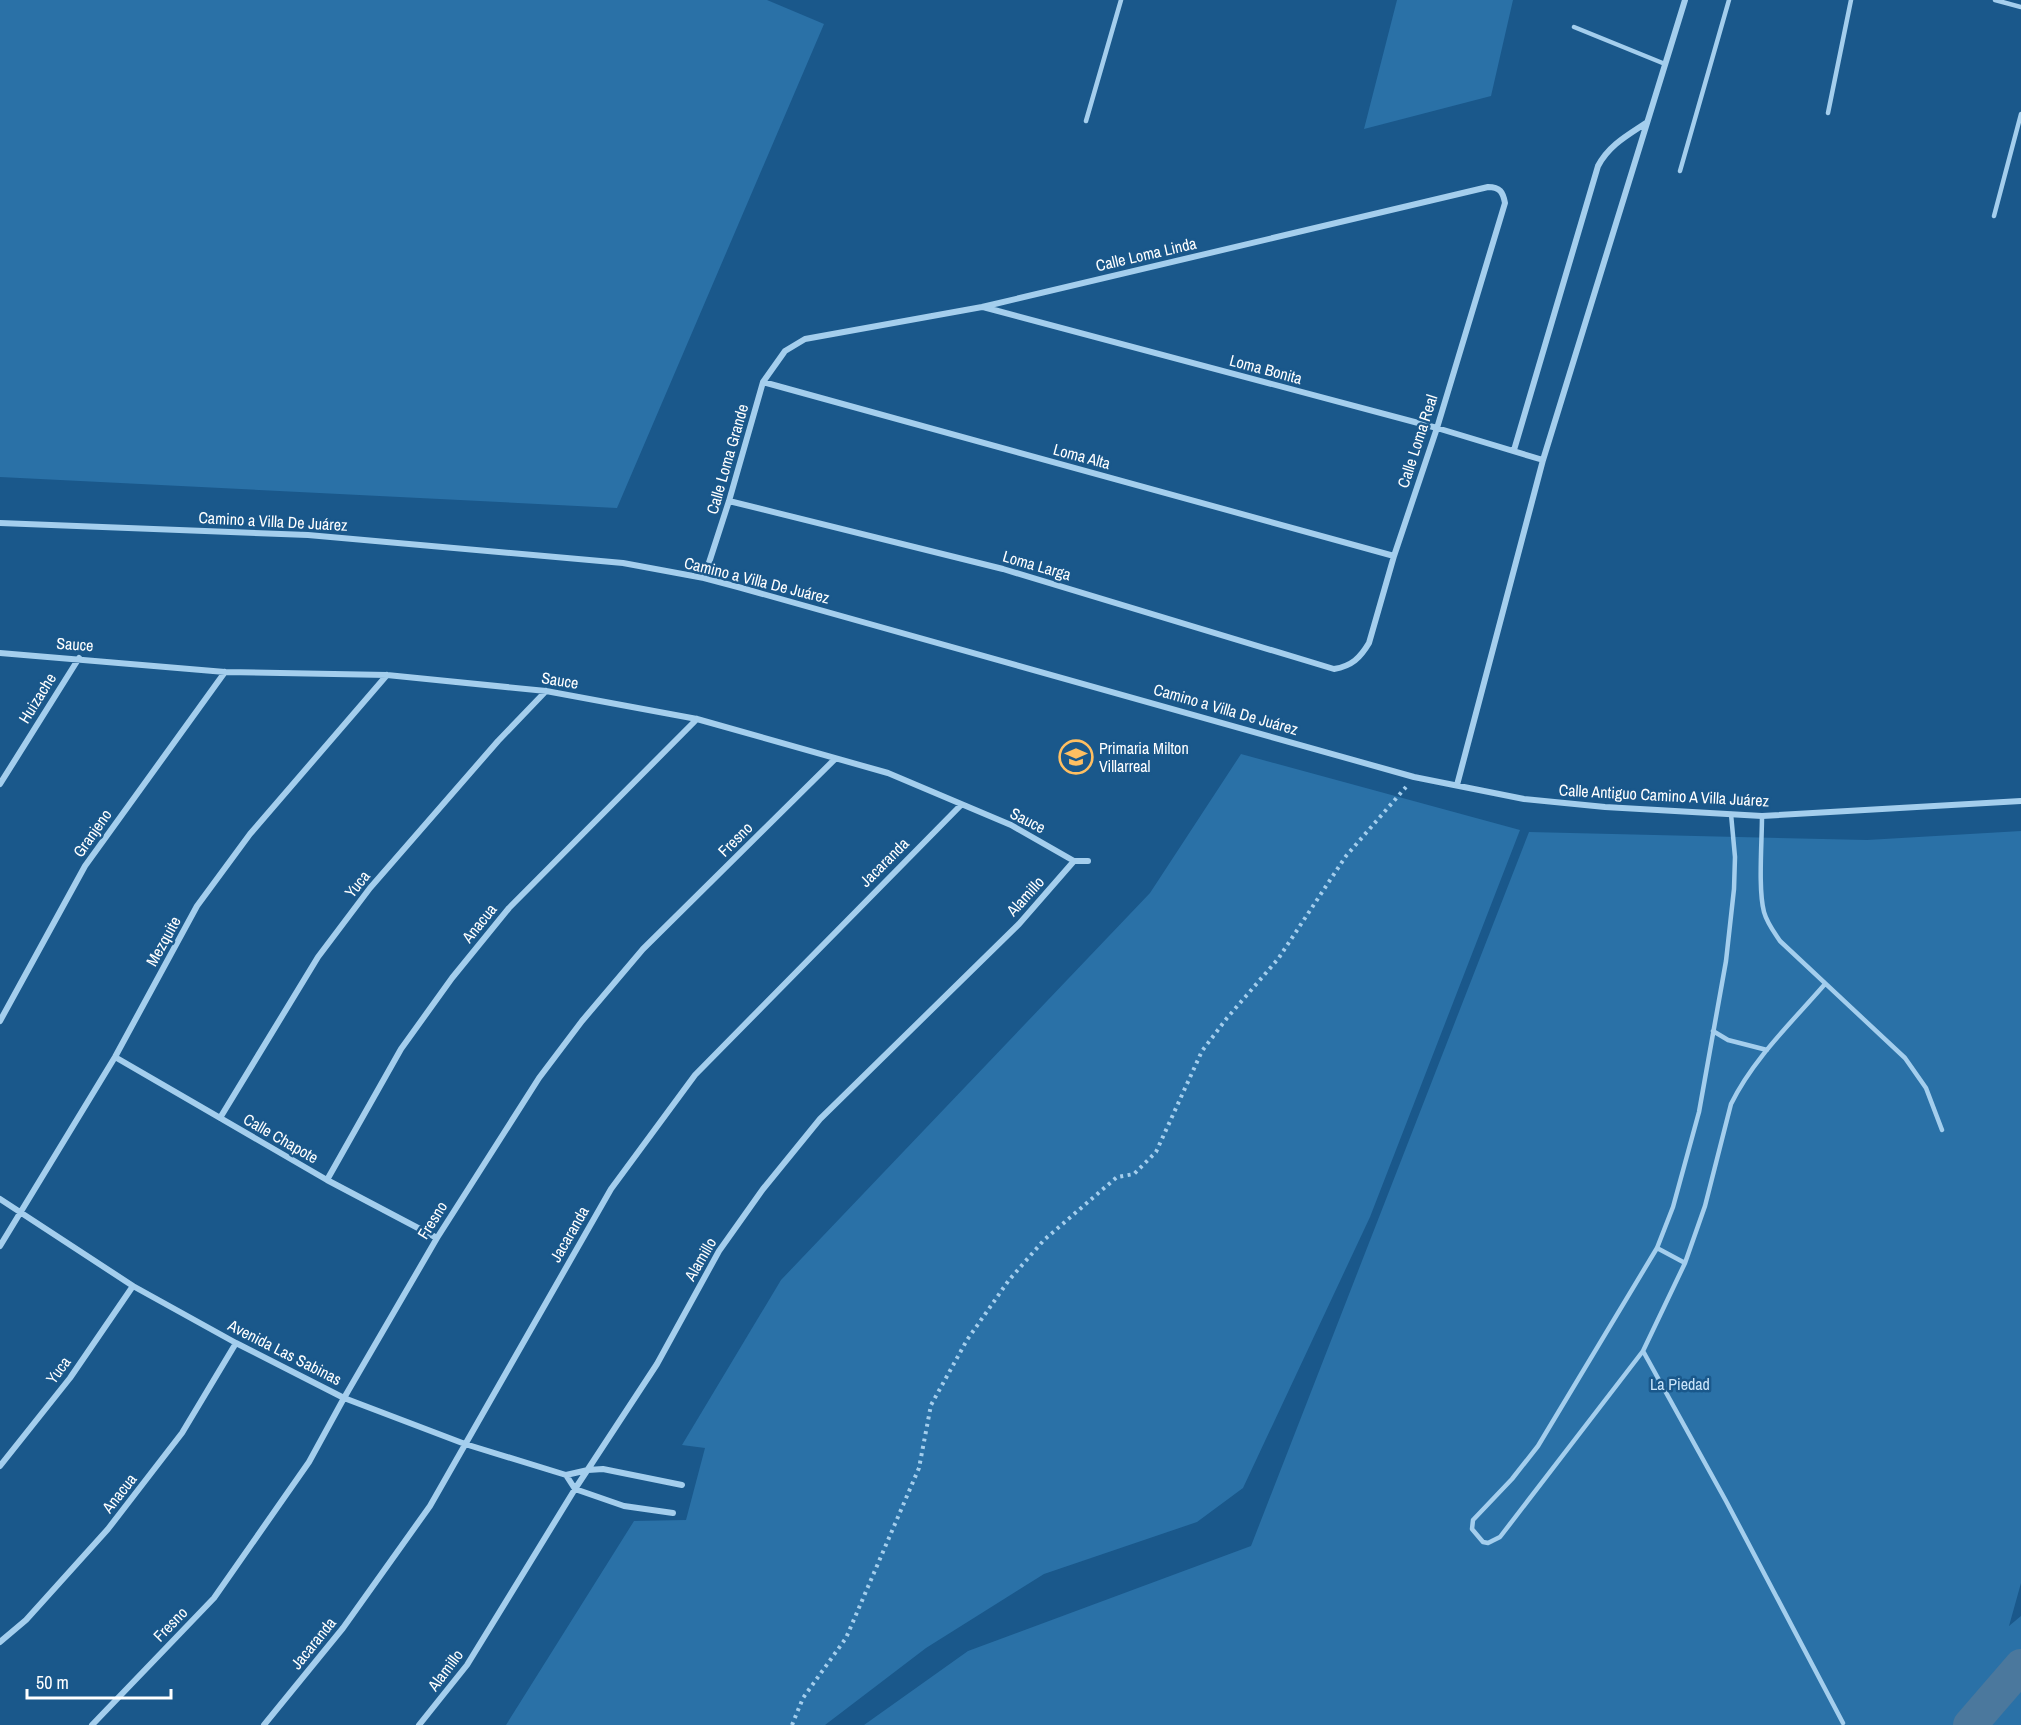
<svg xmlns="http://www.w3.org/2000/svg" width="2021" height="1725" viewBox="0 0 2021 1725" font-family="'Archivo Narrow',sans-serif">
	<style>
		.green { fill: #2a71a7 }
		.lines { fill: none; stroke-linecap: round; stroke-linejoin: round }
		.river { stroke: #4b789d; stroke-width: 34 }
		.path { stroke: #a4ceed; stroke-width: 4; stroke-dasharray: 3 4.5; stroke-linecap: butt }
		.service { stroke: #a4ceed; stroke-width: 4.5 }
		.minor { stroke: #a4ceed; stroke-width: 6 }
		.labels { text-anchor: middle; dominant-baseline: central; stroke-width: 5; stroke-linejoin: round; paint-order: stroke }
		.street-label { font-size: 16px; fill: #fff; stroke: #1a588b }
		.poi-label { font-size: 16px; fill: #fff; stroke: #1a588b; text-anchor: start }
		.park-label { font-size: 16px; fill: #cae5fa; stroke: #1a588b }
	</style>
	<rect width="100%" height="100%" fill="#1a588b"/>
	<path class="green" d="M0 0H767L824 24 617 508 0 477Z
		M1397 0H1513L1491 96 1364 129Z
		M1241 754 1520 830 1370 1217 1243 1488 1197 1522 1044 1574 926 1648 825 1725H506L634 1521 686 1520 705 1448 682 1445 781 1280 1150 893Z
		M2021 831V1583L2009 1626 2021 1616V1725H864L968 1651 1251 1546 1529 832 1867 840Z"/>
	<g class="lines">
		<path class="river" d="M1970 1725 2021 1666"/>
		<path class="path" d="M792 1725 803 1698 846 1638 919 1468 931 1405 967 1340 1009 1280 1044 1240 1117 1177 1134 1174 1156 1152 1202 1051 1227 1018 1278 959 1346 856 1406 787"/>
		<path class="service" d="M1995 0 2021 7
			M1574 27 1665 64
			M1828 113 1851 0
			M1086 121 1121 0
			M1680 171 1729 0
			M1994 216 2021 114
			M1731 814 1735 857 1734 889 1726 961 1699 1112 1673 1207 1657 1248 1538 1446 1512 1479 1473 1520 1472 1529 1483 1542 1488 1543 1500 1537 1643 1351 1685 1263 1705 1206 1731 1104C1753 1059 1792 1022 1825 984
			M1762 816C1762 842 1758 889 1764 912 1767 923 1774 932 1780 941L1905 1058 1926 1088 1942 1130
			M1713 1031 1728 1040 1767 1050
			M1657 1248 1685 1263
			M1643 1351 1726 1501 1843 1723"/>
		<path class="minor" d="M983 307 1437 428 1543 460
			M763 382 1394 556
			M1514 450 1598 166C1609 145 1628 135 1646 123
			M0 523 308 535 623 563 704 578 738 587 1414 777 1524 799 1605 807 1762 816 2021 801
			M704 578 729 501 763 382 785 351 805 339 982 307 1488 187C1500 187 1503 192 1505 203L1437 428 1394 556 1369 643C1360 658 1352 666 1334 669L1003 569 729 501
			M0 653 225 672 387 675 546 691 697 719 888 773 1011 825 1074 861H1088
			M0 784 79 658
			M1457 785 1543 460 1685 0
			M0 1021 85 866 225 672
			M115 1057 327 1180 437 1238
			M220 1118 318 957 370 888 498 741 546 691
			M327 1180 401 1049 452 978 509 908 697 719
			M0 1199 133 1286 236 1343 344 1398 465 1444 566 1475 575 1489 624 1506 673 1513
			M0 1246 115 1057 197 906 250 834 387 675
			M0 1466 70 1378 133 1286
			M566 1475 588 1470 603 1469 682 1485
			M0 1642 26 1620 108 1529 182 1433 236 1343
			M92 1725 214 1598 309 1462 344 1398 437 1238 539 1078 582 1021 643 949 835 759
			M264 1725 343 1628 430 1506 611 1189 695 1075 961 805
			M419 1725 467 1665 575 1489 657 1364 719 1251 763 1189 820 1119 1019 924 1074 861"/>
	</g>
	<defs>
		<symbol id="school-ring" viewBox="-11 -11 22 22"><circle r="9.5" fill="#1a588b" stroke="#ffbf61" stroke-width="1.5"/><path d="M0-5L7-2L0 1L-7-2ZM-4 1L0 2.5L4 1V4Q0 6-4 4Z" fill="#ffbf61"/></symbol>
	</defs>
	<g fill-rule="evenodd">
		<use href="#school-ring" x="1057" y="738" width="38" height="38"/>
	</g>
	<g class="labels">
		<g class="street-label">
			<text transform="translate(1146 254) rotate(-13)">Calle Loma Linda</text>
			<text transform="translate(1266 369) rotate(15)">Loma Bonita</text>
			<text transform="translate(1417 441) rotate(-72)">Calle Loma Real</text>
			<text transform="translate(1082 456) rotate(15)">Loma Alta</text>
			<text transform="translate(727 459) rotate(-74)">Calle Loma Grande</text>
			<text transform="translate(273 521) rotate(3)">Camino a Villa De Juárez</text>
			<text transform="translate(1037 565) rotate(16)">Loma Larga</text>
			<text transform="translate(757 580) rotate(14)">Camino a Villa De Juárez</text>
			<text transform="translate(75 644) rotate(4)">Sauce</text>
			<text transform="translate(560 680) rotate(9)">Sauce</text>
			<text transform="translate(37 698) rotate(-58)">Huizache</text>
			<text transform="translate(1226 709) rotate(16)">Camino a Villa De Juárez</text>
			<text transform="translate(1664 795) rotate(3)">Calle Antiguo Camino A Villa Juárez</text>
			<text transform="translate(1028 820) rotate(27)">Sauce</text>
			<text transform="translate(92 833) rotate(-55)">Granjeno</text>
			<text transform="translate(735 839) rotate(-45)">Fresno</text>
			<text transform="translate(884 862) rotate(-45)">Jacaranda</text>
			<text transform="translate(357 884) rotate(-51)">Yuca</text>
			<text transform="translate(1025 896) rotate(-48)">Alamillo</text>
			<text transform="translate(479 923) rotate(-51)">Anacua</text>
			<text transform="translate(163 941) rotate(-61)">Mezquite</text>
			<text transform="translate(281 1138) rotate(30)">Calle Chapote</text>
			<text transform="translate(432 1220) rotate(-58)">Fresno</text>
			<text transform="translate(569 1234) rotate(-60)">Jacaranda</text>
			<text transform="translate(700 1259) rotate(-60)">Alamillo</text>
			<text transform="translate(285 1352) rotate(27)">Avenida Las Sabinas</text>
			<text transform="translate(58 1370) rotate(-54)">Yuca</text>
			<text transform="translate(119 1493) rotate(-52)">Anacua</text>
			<text transform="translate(170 1624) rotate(-46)">Fresno</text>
			<text transform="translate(313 1643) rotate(-51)">Jacaranda</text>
			<text transform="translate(445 1670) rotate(-53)">Alamillo</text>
		</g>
		<g class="poi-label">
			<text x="1099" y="748">Primaria Milton<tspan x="1099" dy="18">Villarreal</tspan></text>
		</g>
		<g class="park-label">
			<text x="1680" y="1384">La Piedad</text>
		</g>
	</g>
	<path d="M27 1689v9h144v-9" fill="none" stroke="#ffffff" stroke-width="3"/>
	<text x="36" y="1689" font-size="18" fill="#ffffff" stroke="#1a588b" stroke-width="4.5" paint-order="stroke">50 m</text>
</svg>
